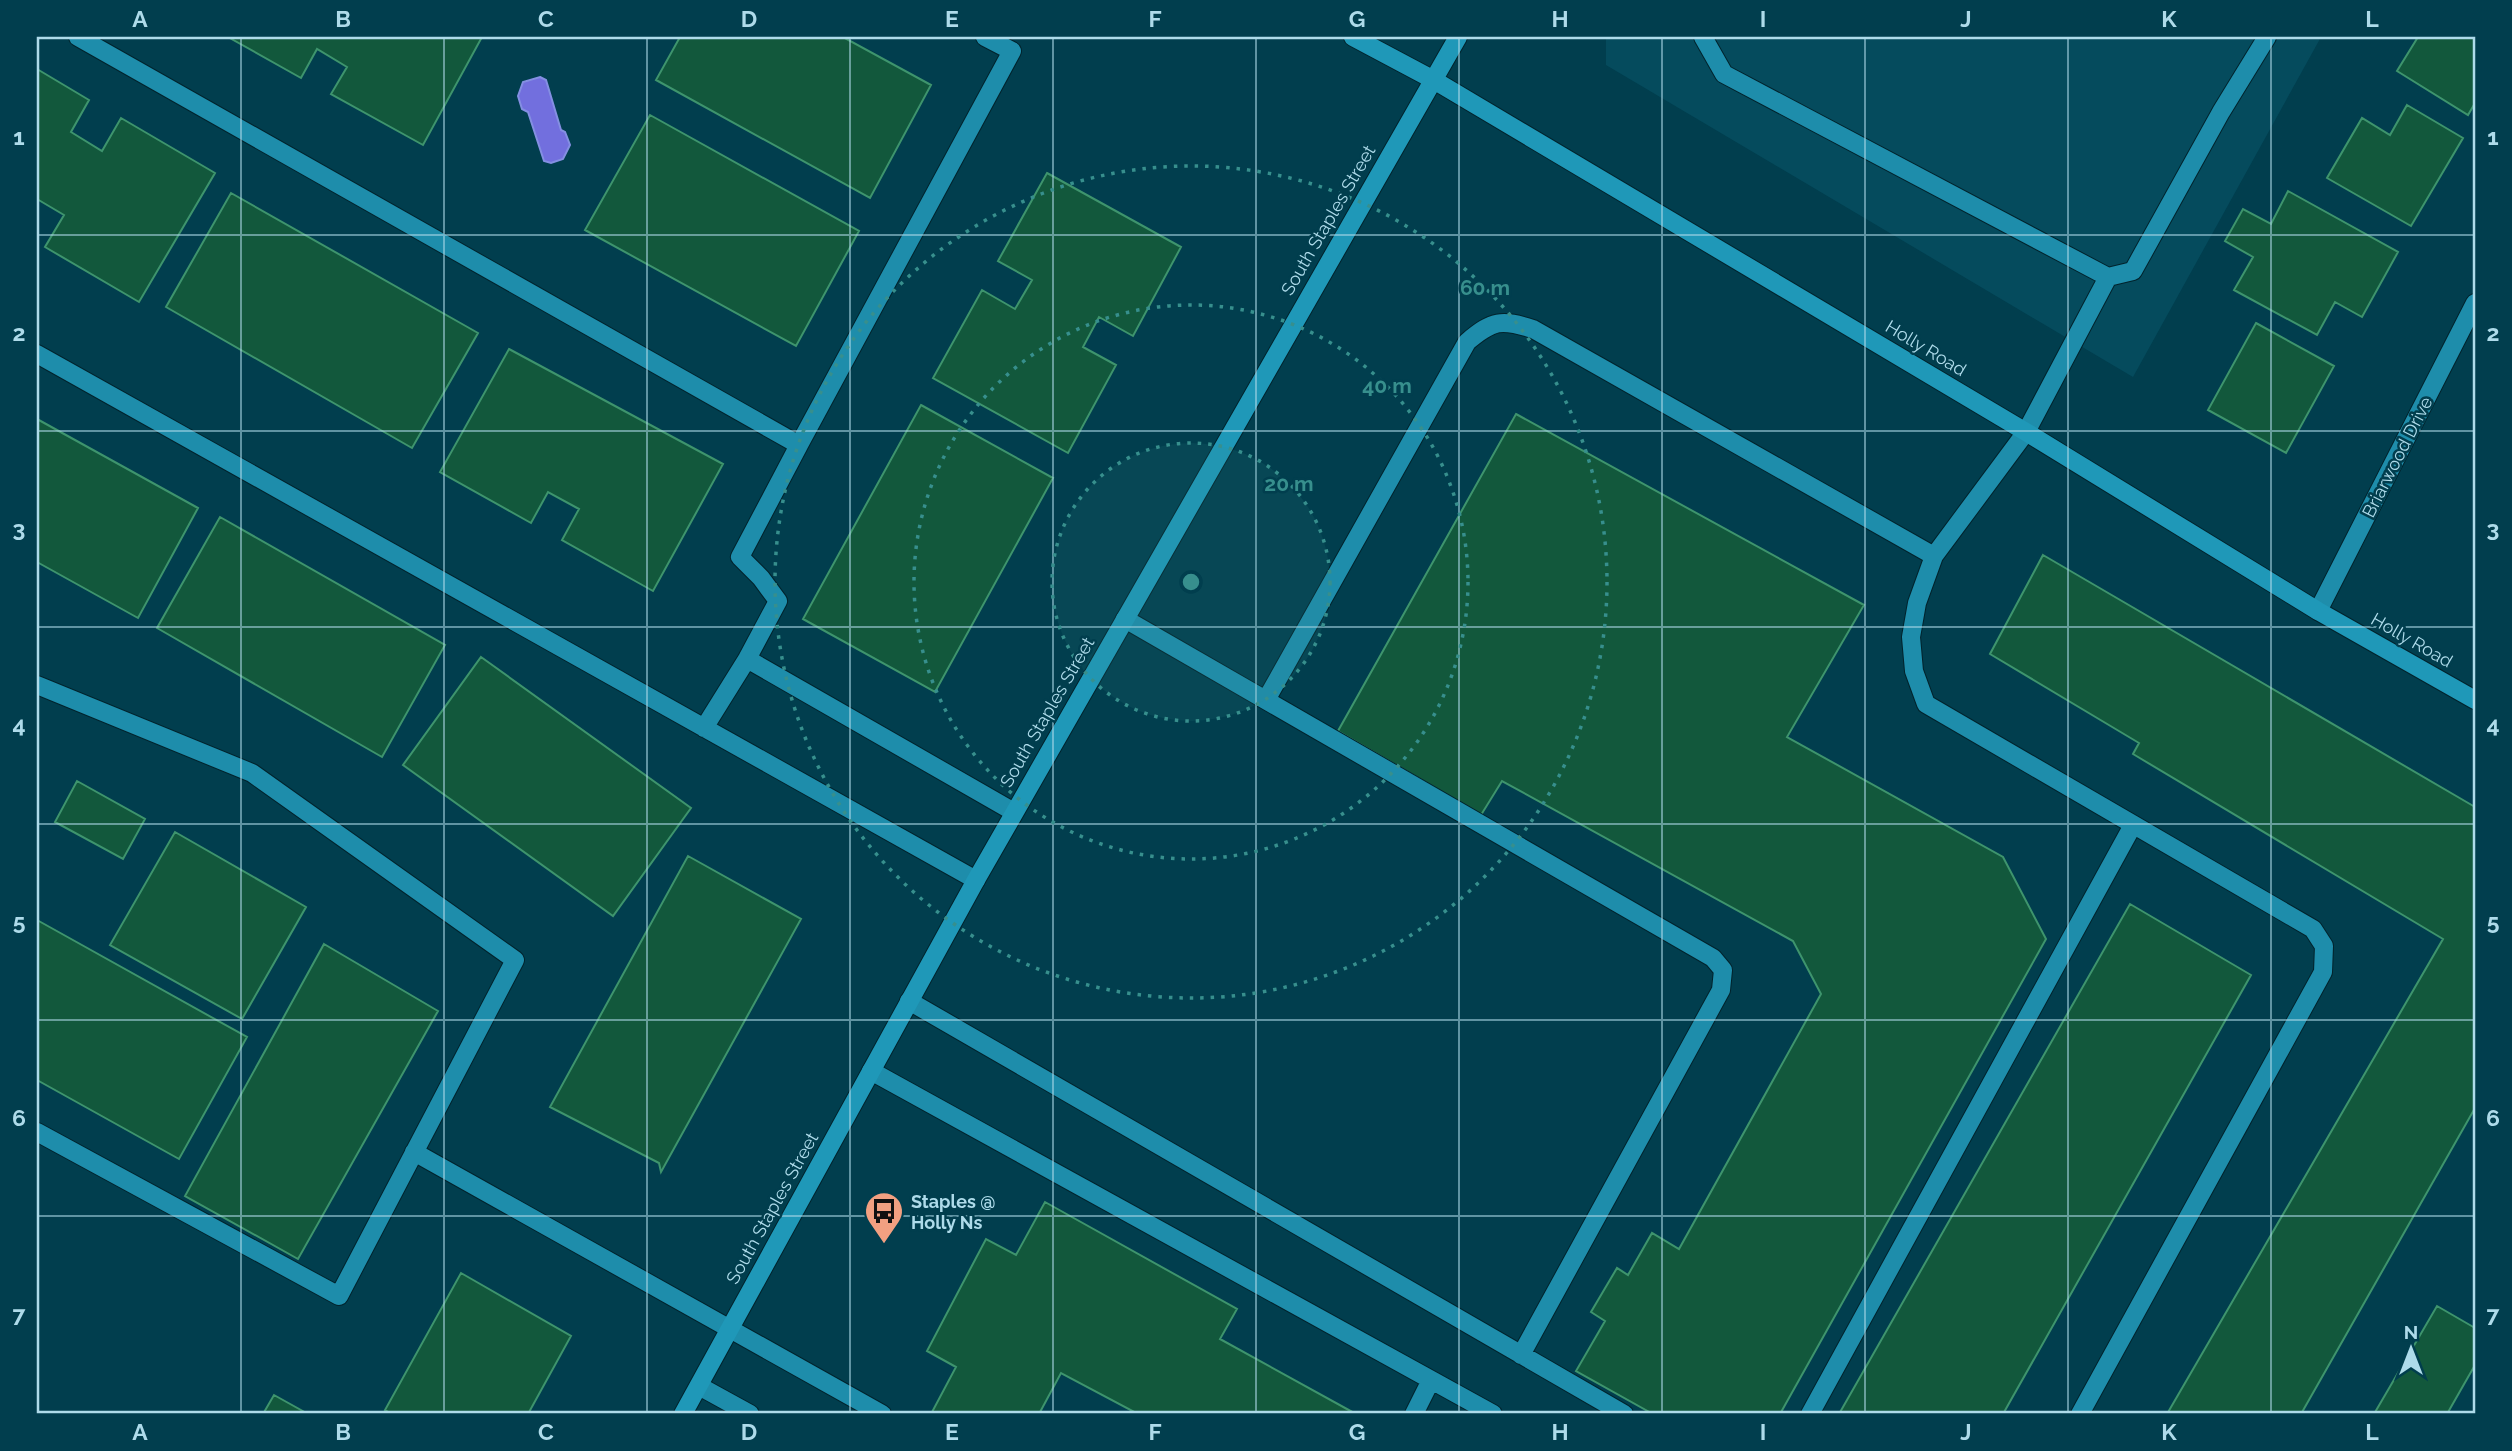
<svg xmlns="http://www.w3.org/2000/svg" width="2512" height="1451" viewBox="0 0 2512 1451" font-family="Raleway,sans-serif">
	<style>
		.built { fill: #054b5d }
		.water { fill: #726fde; stroke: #848fe2; stroke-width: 2 }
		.building { fill: #12583c; stroke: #3e946d; stroke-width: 2 }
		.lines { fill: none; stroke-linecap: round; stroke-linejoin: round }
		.minor-casing { stroke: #02232c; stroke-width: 20 }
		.major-casing { stroke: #02232c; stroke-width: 20 }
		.minor { stroke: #1e8dab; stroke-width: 18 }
		.major { stroke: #1f98b8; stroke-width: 18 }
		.grid { fill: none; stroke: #aedbea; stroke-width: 2; stroke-opacity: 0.55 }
		.ring { fill: none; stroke: #378f8d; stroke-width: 3.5; stroke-dasharray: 3.5 7 }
		.labels { text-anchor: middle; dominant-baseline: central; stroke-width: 5; stroke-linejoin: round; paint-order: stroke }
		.street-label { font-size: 18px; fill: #aedbea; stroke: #013e4e }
		.poi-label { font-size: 18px; font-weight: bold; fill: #aedbea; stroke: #013e4e; text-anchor: start }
		.centre { fill: #378f8d; stroke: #013e4e; stroke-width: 3.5 }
		.ring-label { font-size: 21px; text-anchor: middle; font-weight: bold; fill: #378f8d; stroke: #013e4e; stroke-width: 5; stroke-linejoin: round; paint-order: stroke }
		.neatline { fill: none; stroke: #aedbea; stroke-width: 2.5 }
		.grid-label { font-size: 23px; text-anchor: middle; font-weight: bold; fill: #aedbea }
	</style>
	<rect width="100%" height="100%" fill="#013e4e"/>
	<path class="built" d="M1606 37H2321L2133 377 1606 65Z"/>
	<path class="water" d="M540 77 546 80 561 130 565 132 570 145 563 159 551 163 544 161 528 112 522 109 518 96 523 82Z"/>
	<path class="building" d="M228 37H482L423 145 331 94 347 67 317 49 301 78Z
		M680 37H843L931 85 870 198 656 80Z
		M2418 37H2475V103L2468 115 2397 71Z
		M37 69 89 100 71 132 102 151 121 118 215 173 139 302 45 247 64 215 37 199Z
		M2407 105 2463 138 2411 226 2327 178 2362 118 2390 135Z
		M650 115 859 231 796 346 585 230Z
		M1047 173 1181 247 1133 336 1099 317 1083 347 1116 365 1068 453 933 378 982 290 1015 309 1032 280 998 261Z
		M2288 191 2398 252 2362 317 2335 302 2317 335 2234 290 2253 257 2225 241 2243 209 2271 224Z
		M231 193 478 333 412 448 166 307Z
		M2256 323 2334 366 2286 453 2208 410Z
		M509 349 723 464 653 591 562 540 579 509 548 492 531 523 440 472Z
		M921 405 1053 478 935 692 803 619Z
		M1516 414 1864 605 1787 737 2003 857 2046 939 1780 1414H1653L1576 1371 1605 1321 1591 1312 1617 1268 1628 1275 1652 1233 1679 1249 1821 994 1793 941 1502 781 1481 815 1338 731Z
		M37 419 198 508 138 618 37 562Z
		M220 517 445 645 382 757 157 628Z
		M2043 555 2475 807V1108L2301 1414H2167L2443 939 2133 754 2139 743 1990 654Z
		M481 657 691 808 613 916 403 765Z
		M77 781 145 819 123 859 55 822Z
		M175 832 306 907 242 1019 110 945Z
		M688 856 801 919 661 1172 659 1163 550 1107Z
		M2130 904 2251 975 2003 1414H1839Z
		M37 920 247 1037 179 1159 37 1080Z
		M324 944 438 1011 298 1259 185 1196Z
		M1045 1202 1237 1309 1220 1339 1356 1414H1138L1061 1373 1039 1414H931L956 1367 927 1351 986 1239 1016 1255Z
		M461 1273 571 1336 528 1414H392L385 1410Z
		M2437 1306 2475 1328V1365L2447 1414H2374Z
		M274 1395 308 1414H263Z"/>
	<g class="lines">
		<defs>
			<path id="minor" d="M78 37 799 445 1012 51 985 37
				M1703 37 1724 74 2108 277 2133 271 2221 112 2267 37
				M37 354 976 880
				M2318 611 2475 303
				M1125 619 1713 958 1723 970 1721 990 1521 1355
				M747 659 778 601 761 578 740 557 799 445
				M37 685 252 773 515 960 339 1296 37 1132
				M1266 700 1467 342C1493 320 1501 319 1533 329L1934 556
				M704 728 747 659 1014 812
				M909 1001 1624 1414
				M871 1071 1493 1414
				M414 1152 882 1414
				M699 1386 750 1414
				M1414 1414 1431 1380
				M1810 1414 2133 825
				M2080 1414 2323 972 2324 946 2313 929 1926 704 1914 671 1911 637 1917 603 1934 556 2026 432 2108 277"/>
			<path id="major" d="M1353 37 1432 79 2026 432 2318 611 2475 700
				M683 1414 976 880 1458 37"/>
		</defs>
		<use href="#minor" class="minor-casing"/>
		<use href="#major" class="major-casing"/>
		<use href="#minor" class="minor"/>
		<use href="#major" class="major"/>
	</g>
	<path class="grid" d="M241 37V1414M444 37V1414M647 37V1414M850 37V1414M1053 37V1414M1256 37V1414M1459 37V1414M1662 37V1414M1865 37V1414M2068 37V1414M2271 37V1414M37 235H2475M37 431H2475M37 627H2475M37 824H2475M37 1020H2475M37 1216H2475"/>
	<circle cx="1191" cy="582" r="139" fill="#378f8d" fill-opacity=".12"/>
	<g class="ring">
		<circle cx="1191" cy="582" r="139"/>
		<circle cx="1191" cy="582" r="277"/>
		<circle cx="1191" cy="582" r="416"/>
	</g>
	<defs>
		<symbol id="bus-pin" viewBox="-11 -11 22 30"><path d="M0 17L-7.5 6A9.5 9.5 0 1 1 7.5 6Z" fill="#f2a081" stroke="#013e4e"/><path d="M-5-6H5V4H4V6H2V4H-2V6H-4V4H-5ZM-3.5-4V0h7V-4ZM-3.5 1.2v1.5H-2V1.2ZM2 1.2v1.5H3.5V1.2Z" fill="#111"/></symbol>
	</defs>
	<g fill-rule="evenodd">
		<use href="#bus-pin" x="862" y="1189" width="44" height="60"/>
	</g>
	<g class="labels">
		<g class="street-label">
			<text transform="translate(1328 220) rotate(-60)">South Staples Street</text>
			<text transform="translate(1926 348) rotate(31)">Holly Road</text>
			<text transform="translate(2397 457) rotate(-63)">Briarwood Drive</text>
			<text transform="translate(2412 640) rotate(30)">Holly Road</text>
			<text transform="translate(1047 712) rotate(-60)">South Staples Street</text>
			<text transform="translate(772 1208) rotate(-61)">South Staples Street</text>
		</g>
		<g class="poi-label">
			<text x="911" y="1201">Staples @<tspan x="911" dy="21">Holly Ns</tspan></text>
		</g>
	</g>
	<circle cx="1191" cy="582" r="10" class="centre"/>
	<g class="ring-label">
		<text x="1485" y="295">60 m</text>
		<text x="1387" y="393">40 m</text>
		<text x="1289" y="491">20 m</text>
	</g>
	<rect width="2512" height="1451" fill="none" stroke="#013e4e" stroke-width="77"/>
	<g transform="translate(2411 1349)" stroke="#013e4e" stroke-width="5" paint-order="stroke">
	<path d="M0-5L12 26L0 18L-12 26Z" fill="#aedbea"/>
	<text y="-10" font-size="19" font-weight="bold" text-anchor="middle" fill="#aedbea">N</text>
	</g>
	<rect x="38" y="38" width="2436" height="1374" class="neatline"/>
	<g class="grid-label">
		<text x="140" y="27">A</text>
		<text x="343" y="27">B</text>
		<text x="546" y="27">C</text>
		<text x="749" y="27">D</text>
		<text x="952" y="27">E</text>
		<text x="1155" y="27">F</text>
		<text x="1357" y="27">G</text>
		<text x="1560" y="27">H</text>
		<text x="1763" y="27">I</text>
		<text x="1966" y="27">J</text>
		<text x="2169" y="27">K</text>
		<text x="2372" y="27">L</text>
		<text x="19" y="145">1</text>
		<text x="2493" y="145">1</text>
		<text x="19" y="341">2</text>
		<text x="2493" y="341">2</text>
		<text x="19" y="537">3</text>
		<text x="2493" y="537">3</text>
		<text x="19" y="733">4</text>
		<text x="2493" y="733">4</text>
		<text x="19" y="930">5</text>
		<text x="2493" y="930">5</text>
		<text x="19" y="1126">6</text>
		<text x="2493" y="1126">6</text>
		<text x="19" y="1322">7</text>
		<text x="2493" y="1322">7</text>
		<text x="140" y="1440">A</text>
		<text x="343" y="1440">B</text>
		<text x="546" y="1440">C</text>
		<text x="749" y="1440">D</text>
		<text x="952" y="1440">E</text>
		<text x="1155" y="1440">F</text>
		<text x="1357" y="1440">G</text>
		<text x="1560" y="1440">H</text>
		<text x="1763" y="1440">I</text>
		<text x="1966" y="1440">J</text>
		<text x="2169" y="1440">K</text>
		<text x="2372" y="1440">L</text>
	</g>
</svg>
